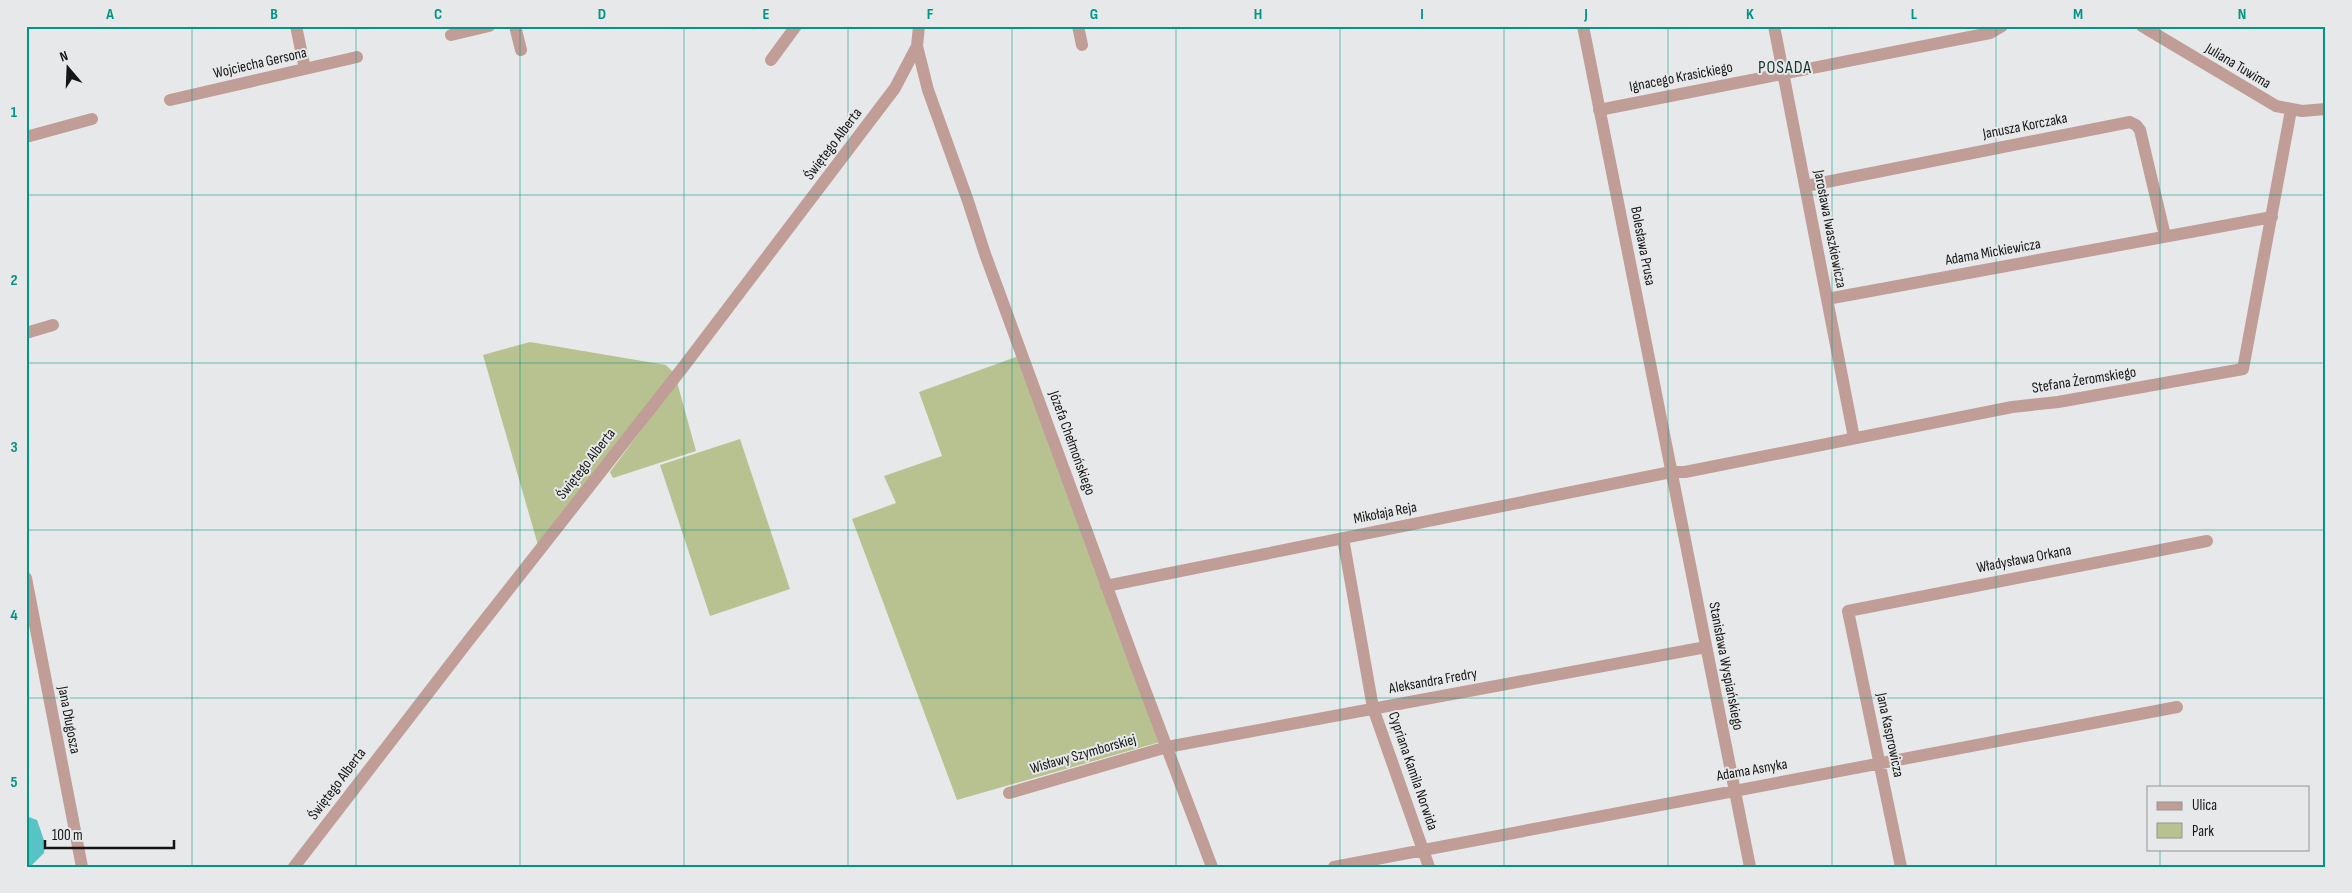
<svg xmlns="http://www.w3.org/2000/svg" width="2352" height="893" viewBox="0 0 2352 893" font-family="'Sofia Sans Condensed',sans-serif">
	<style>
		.green { fill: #b8c290 }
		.water { fill: #56c3c4 }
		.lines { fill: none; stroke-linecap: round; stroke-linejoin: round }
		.minor { stroke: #c19d97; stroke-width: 12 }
		.grid { fill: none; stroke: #009585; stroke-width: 1; stroke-opacity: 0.55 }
		.labels { text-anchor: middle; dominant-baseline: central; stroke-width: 4; stroke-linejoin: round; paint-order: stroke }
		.street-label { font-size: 15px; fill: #161616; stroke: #e7e8e9 }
		.quarter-label { font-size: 18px; letter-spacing: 1px; fill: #153631; stroke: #e7e8e9 }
		.neatline { fill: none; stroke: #009585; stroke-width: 2 }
		.grid-label { font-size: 16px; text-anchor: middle; font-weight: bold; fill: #009585 }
	</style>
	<rect width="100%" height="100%" fill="#e7e8e9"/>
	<path class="green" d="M530 342 666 365 673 372 538 545 483 355Z
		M1019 356 1160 742 957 800 852 519 896 503 884 476 942 456 919 392Z
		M677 382 696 451 613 478 610 472Z
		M740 439 790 589 710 616 660 465Z"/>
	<path class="water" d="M26 816 37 820 45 843 44 853 30 867H26Z"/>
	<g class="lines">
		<path class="minor" d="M296 26 305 69
			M515 26 521 50
			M919 26 917 46 928 90 968 201 985 254 1136 666 1212 867
			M1078 26 1082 45
			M1583 26 1750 867
			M1774 26 1854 438
			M2142 26 2276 106 2302 111 2326 109
			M451 35 489 26
			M771 60 796 26
			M170 100 357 57
			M1599 110 1990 33 2002 26
			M26 137 92 119
			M1806 186 2130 122 2136 125 2140 130 2165 236
			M1827 299 2272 217
			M26 333 53 325
			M1343 538 1373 708 1429 867
			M26 578 82 867
			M1106 586 1671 472H1685L2012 407 2058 402 2243 369 2291 110
			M1009 793 1167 747 1706 647
			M294 867 469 640 684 366 895 88 917 46
			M1334 867 2177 707
			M1901 867 1848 611 2207 541"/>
	</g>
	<path class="grid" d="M192 26V867M356 26V867M520 26V867M684 26V867M848 26V867M1012 26V867M1176 26V867M1340 26V867M1504 26V867M1668 26V867M1832 26V867M1996 26V867M2160 26V787M26 195H2326M26 363H2326M26 530H2326M26 698H2326M2160 849V867"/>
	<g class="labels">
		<g class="street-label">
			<text transform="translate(260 63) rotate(-13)">Wojciecha Gersona</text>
			<text transform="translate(2238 66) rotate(31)">Juliana Tuwima</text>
			<text transform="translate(1681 77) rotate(-11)">Ignacego Krasickiego</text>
			<text transform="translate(2025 126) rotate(-11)">Janusza Korczaka</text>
			<text transform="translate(833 144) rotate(-53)">Świętego Alberta</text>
			<text transform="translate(1830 229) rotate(79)">Jarosława Iwaszkiewicza</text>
			<text transform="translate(1643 246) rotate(79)">Bolesława Prusa</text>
			<text transform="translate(1993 252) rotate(-10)">Adama Mickiewicza</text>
			<text transform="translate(2084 380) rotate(-9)">Stefana Żeromskiego</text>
			<text transform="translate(1072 443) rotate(70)">Józefa Chełmońskiego</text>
			<text transform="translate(586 464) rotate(-52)">Świętego Alberta</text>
			<text transform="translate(1385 513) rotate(-11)">Mikołaja Reja</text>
			<text transform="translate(2024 559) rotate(-11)">Władysława Orkana</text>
			<text transform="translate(1726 666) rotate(79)">Stanisława Wyspiańskiego</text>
			<text transform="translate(1433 681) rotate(-10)">Aleksandra Fredry</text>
			<text transform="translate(69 720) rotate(79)">Jana Długosza</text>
			<text transform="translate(1890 735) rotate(78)">Jana Kasprowicza</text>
			<text transform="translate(1083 754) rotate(-16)">Wisławy Szymborskiej</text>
			<text transform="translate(1752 770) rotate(-10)">Adama Asnyka</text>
			<text transform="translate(1413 771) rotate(71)">Cypriana Kamila Norwida</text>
			<text transform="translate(337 784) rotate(-53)">Świętego Alberta</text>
		</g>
		<g class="quarter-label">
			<text x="1785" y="67">POSADA</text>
		</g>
	</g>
	<rect width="2352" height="893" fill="none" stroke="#e7e8e9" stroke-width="55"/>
	<rect x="2147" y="786" width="162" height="65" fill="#e7e8e9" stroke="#939495"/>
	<rect x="2157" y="802" width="25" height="8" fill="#c19d97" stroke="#939495"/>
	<text x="2192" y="810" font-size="15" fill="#161616">Ulica</text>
	<rect x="2157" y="823" width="25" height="15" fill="#b8c290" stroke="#939495"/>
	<text x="2192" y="836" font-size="15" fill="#161616">Park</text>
	<g transform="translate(68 68) rotate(341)" stroke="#e7e8e9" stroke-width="4" paint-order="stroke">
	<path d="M0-4L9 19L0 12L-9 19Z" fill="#161616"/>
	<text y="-8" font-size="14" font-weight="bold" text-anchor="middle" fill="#161616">N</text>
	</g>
	<path d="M45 840v8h129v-8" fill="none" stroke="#161616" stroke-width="2.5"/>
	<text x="52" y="840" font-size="15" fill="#161616" stroke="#e7e8e9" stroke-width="4" paint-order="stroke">100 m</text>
	<rect x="28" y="28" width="2296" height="838" class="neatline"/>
	<g class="grid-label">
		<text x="110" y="19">A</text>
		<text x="274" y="19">B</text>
		<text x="438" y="19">C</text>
		<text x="602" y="19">D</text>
		<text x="766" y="19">E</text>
		<text x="930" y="19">F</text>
		<text x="1094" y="19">G</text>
		<text x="1258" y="19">H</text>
		<text x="1422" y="19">I</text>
		<text x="1586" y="19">J</text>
		<text x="1750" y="19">K</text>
		<text x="1914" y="19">L</text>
		<text x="2078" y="19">M</text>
		<text x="2242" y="19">N</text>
		<text x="14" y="117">1</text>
		<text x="14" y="285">2</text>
		<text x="14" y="452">3</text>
		<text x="14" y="620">4</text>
		<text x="14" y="787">5</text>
	</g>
</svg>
